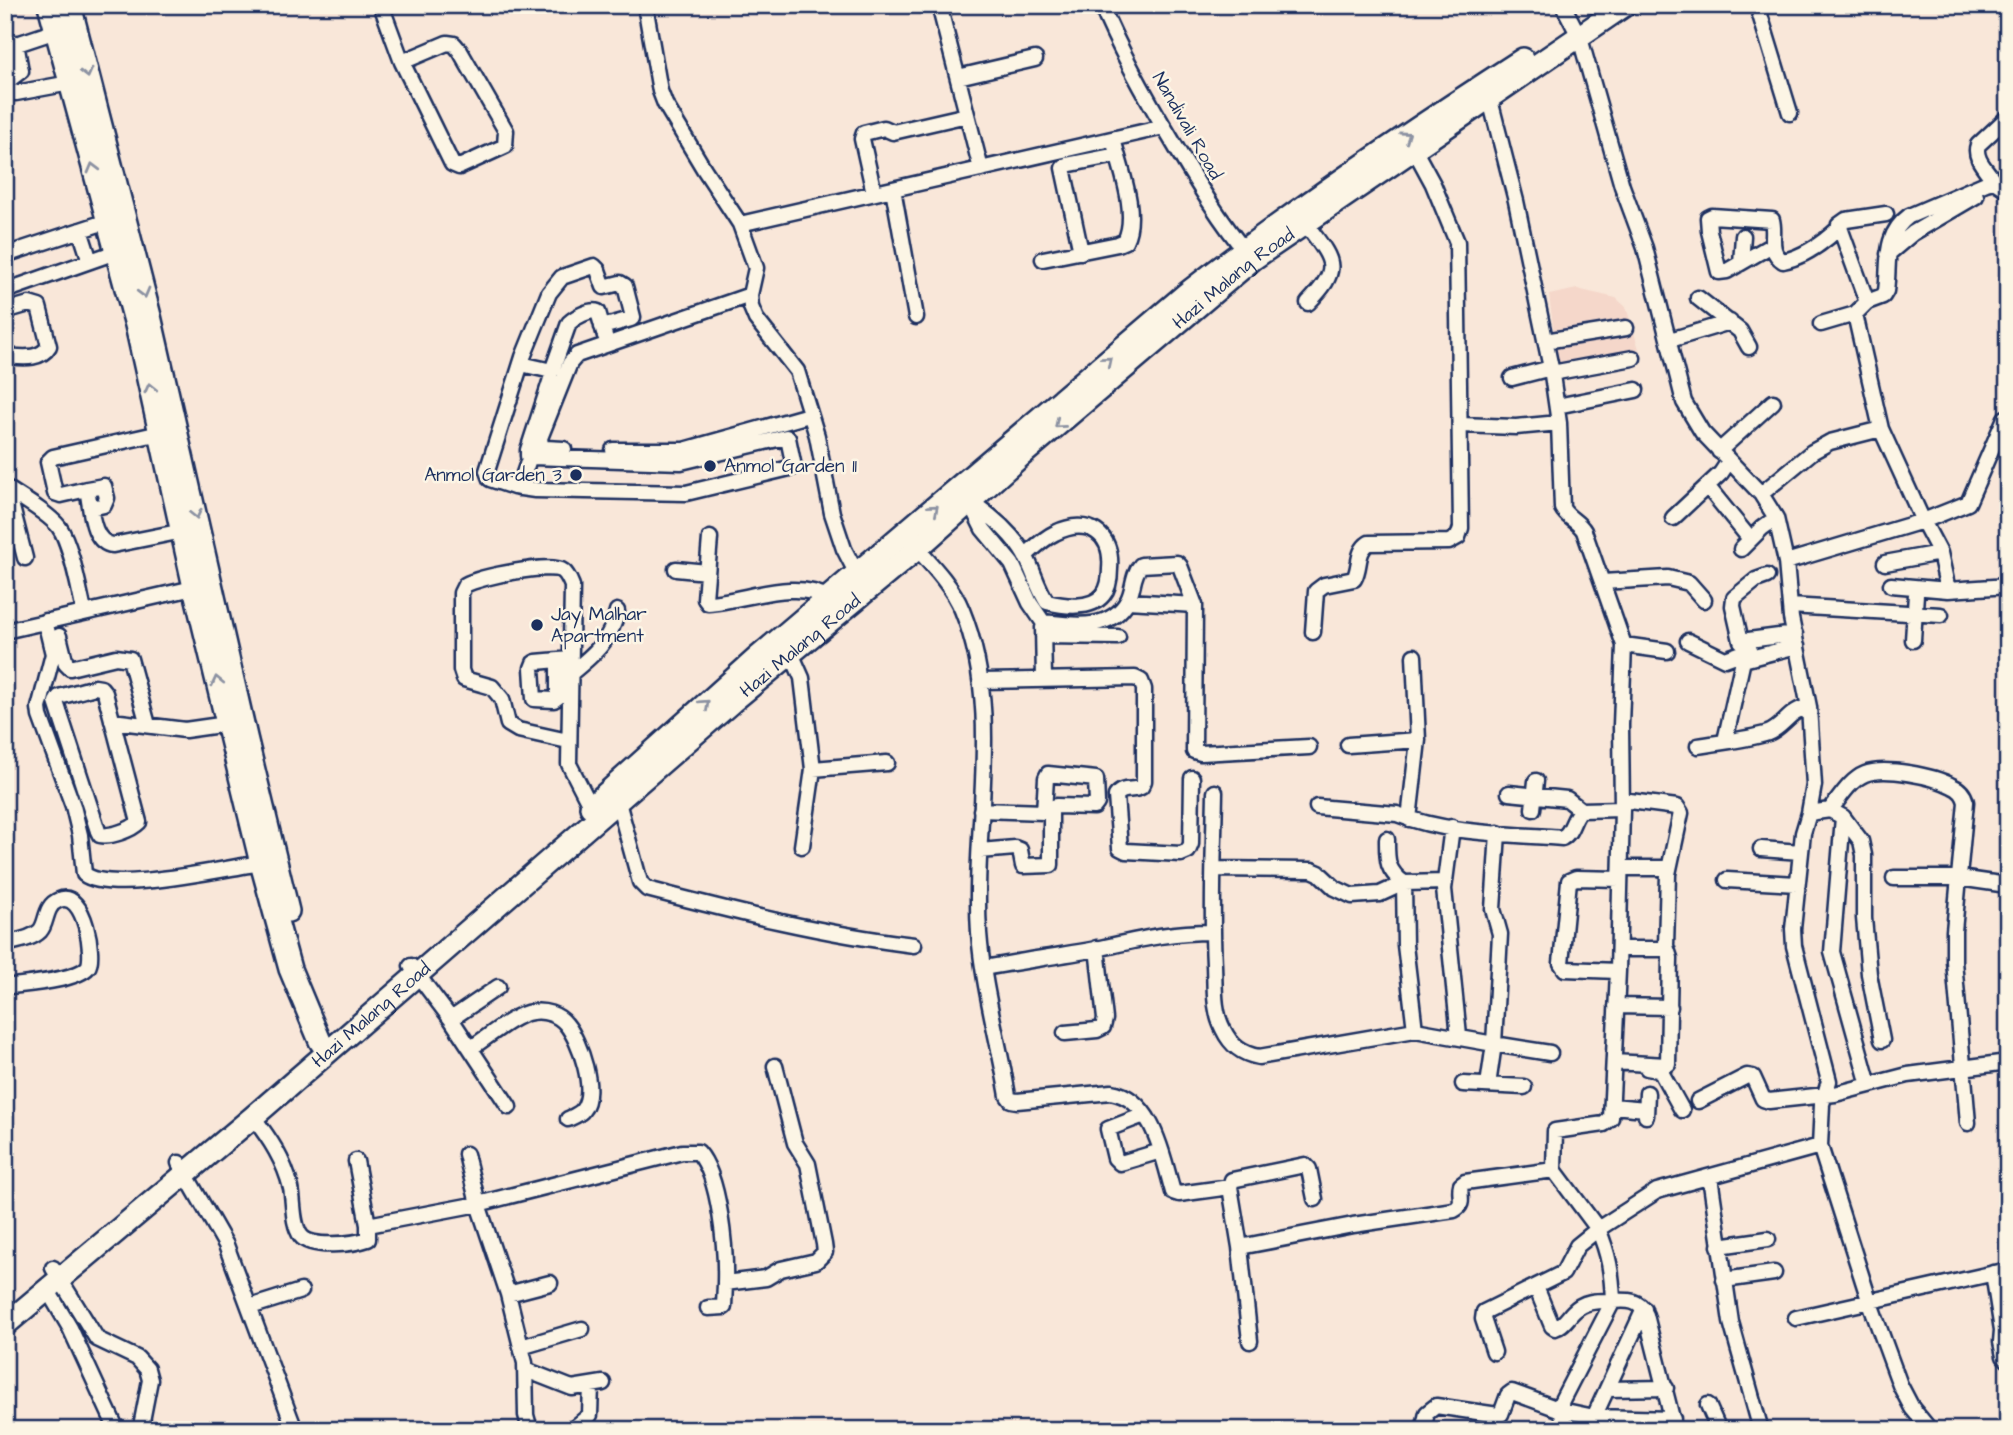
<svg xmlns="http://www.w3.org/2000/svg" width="2013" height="1435" viewBox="0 0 2013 1435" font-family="'Architects Daughter',sans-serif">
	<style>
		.built { fill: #f5d7ca }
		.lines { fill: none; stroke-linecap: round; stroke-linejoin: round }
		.street-casing { stroke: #1b2f5e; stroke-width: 19 }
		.secondary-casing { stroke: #1b2f5e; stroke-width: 26 }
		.street { stroke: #fcf5e5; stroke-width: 14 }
		.secondary { stroke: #fcf5e5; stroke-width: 21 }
		.oneway { stroke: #8c92a2 }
		.poi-dot { fill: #1b2f5e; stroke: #fcf5e5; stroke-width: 2.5 }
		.labels { text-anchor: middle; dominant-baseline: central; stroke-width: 5; stroke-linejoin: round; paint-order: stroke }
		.street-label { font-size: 19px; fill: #1b2f5e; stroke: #fcf5e5 }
		.poi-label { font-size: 19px; fill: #1b2f5e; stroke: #fcf5e5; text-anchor: start }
	</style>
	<rect width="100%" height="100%" fill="#f9e7d9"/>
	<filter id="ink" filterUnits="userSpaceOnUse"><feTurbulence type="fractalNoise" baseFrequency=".0143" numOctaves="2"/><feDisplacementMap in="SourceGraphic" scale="14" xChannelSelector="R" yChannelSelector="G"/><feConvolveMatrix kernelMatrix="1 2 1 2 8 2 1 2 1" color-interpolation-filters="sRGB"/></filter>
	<g filter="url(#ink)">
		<path class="built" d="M1577 289 1616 298 1626 307 1639 349 1558 366 1549 295Z"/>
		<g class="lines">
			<defs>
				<path id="street" d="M381 5 402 62
					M645 5 660 91 665 104 704 169 740 224 756 268 750 295 751 307 756 319 797 371 817 436 832 513 844 549 860 580
					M939 5 981 169
					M1101 5C1121 53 1147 99 1174 144 1197 183 1220 221 1249 256
					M1563 5 1580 38 1622 186 1645 248 1684 402 1702 432 1761 494 1776 518 1786 562 1791 618 1809 707 1814 785 1809 813 1803 833 1793 929 1794 946 1829 1081 1822 1104 1820 1146 1870 1303 1900 1385 1912 1408 1930 1430
					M1757 5 1790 113
					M447 43 454 44 460 51 506 131 505 146 459 167 452 164 402 62Z
					M5 48 56 31
					M958 77 1035 59
					M5 83 21 71 16 43
					M5 90 16 93 70 83
					M1488 92 1516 201 1551 368 1559 423 1562 508C1567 518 1578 521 1584 531L1624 645 1621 725 1622 809 1618 971 1611 1118 1604 1124 1555 1131 1554 1170 1598 1229 1577 1246 1563 1273 1484 1312 1483 1319 1494 1352
					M1994 181C1987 170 1973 158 1978 145L2008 117
					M893 189 916 317
					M874 193 862 139 864 133 884 128 893 132 967 115
					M740 224 1164 127
					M1306 224C1333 261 1343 267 1308 303
					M80 230 90 261
					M1772 245 1727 271 1719 272 1709 231 1708 218 1712 216 1772 220C1776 235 1767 250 1783 261 1804 257 1824 242 1839 228
					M1081 252 1063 168 1066 165 1117 155
					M1888 254 1913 233 1976 196
					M5 255 108 221
					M1043 259 1118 244 1125 241C1139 214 1120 167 1113 139
					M1741 263 1743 236
					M5 291 116 252
					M1698 298 1740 331 1749 347
					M1867 302 1839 225 1846 220 1886 214
					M5 311 29 304 39 307 49 346C40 361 21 357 5 356
					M1855 314 1867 302 1883 296 1886 291C1890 264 1882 236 1909 216L1986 183 1994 181 2008 190
					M1821 324 1855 314 1881 429
					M1670 340 1730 322
					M1545 341 1626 328
					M521 364 552 371 569 323C575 317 590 309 598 312L605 336
					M1552 373 1633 358
					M1512 378 1551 368
					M551 379 528 450V456L532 457 681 462 786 437 788 438 794 467 686 493 535 490 514 487 490 479 487 471 523 357 549 293 562 277 594 266 598 270 604 287 620 283 625 286 633 317 631 319 602 327
					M1557 406 1636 390
					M1460 425 1516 427 1559 423
					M160 433 53 457 48 462 55 493 61 495 87 489C91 507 91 543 113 545L183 531
					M564 449 545 448 541 445 540 438 570 363 577 355 750 295
					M613 450H684L809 415
					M1719 451 1773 402
					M1707 486 1750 539
					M5 487C20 497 48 513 59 527 71 543 79 590 84 611
					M7 488 25 558
					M519 488 530 456 535 451
					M87 489 104 486 107 498 104 505 91 508
					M1761 494 1812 452 1830 442 1881 429 1923 521 1968 503 2005 418
					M969 501 983 529 1012 564 1030 603 1043 622C1072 625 1111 632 1128 600 1134 589 1132 575 1141 565L1177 563 1180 566 1195 605 1194 751 1201 753 1309 747
					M971 502C992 516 1013 534 1026 557 1034 572 1037 587 1047 602 1063 606 1091 610 1103 595 1109 588 1110 578 1110 569 1113 533 1088 517 1055 533 1044 538 1034 548 1025 556
					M1673 518 1721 473 1729 461
					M710 538 705 599 708 603C746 601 793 578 829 598
					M911 542C929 562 952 585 962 610 1004 713 972 826 979 933 983 987 999 1042 1008 1096L1011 1100 1017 1101 1111 1092C1154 1099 1163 1158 1173 1192L1179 1194 1230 1187
					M1741 549 1762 528 1776 518
					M1786 562 1923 521 1940 553 1948 590 2008 586
					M1885 563 1940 553
					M676 569 707 572
					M1767 576 1756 580 1734 598 1733 606 1741 641 1795 634
					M1603 582 1668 578 1689 583 1704 600
					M1891 585 1948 590
					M1128 601 1195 605
					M1790 606 1941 615
					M45 621 53 654 39 708 40 716 73 806 80 835 84 874C110 895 225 868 261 863
					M1043 627 1044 679
					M5 631 202 586
					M1313 632 1316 591 1324 585 1354 579C1361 567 1356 551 1369 543L1449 542 1458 537 1461 528 1457 242 1433 184 1414 149
					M59 636 66 664 70 668 116 657 130 659 148 725
					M1043 636 1118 637
					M1913 640 1916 594
					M1688 641 1725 659 1750 650
					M1624 645 1667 651
					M791 653 802 678 813 769 802 846
					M558 660V697L554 700 534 699 532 668 534 663 536 662 570 659
					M570 674C592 656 612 640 617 611
					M982 681 1135 678 1141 681 1144 689V781L1141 787C1132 792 1123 786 1116 796L1120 848 1126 851 1181 854 1188 851 1191 844 1192 778
					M95 687 101 688 105 693 139 822C131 830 111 837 100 835L98 831 56 702 59 697Z
					M112 721 185 730 227 724
					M568 741 518 730 508 724 502 699 492 687 464 679 461 670V593L465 585C479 577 551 562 563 571 568 575 570 581 572 586L569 764 591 807
					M1725 741 1743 660 1797 646
					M1348 745 1418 740
					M1698 746C1720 742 1746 740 1768 733 1784 727 1790 709 1809 707
					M813 769 887 763
					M1215 792C1214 849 1211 907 1214 965 1215 986 1213 1010 1223 1029 1231 1046 1242 1054 1259 1057L1415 1030 1405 945 1404 883
					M1509 793 1567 799 1581 810
					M613 797 618 802 640 882 647 889C735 912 823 934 914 945
					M1317 807 1397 814C1446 834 1510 834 1562 838 1573 832 1572 818 1581 810L1622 809
					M1533 809 1536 781
					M981 810 1044 812 1056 806 1094 807 1097 803 1096 779 1048 774 1046 778 1044 812
					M1830 810 1843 817 1832 952 1869 1085
					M1809 813 1830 810C1840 798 1850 780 1865 774 1884 766 1934 776 1952 786 1960 789 1964 794 1966 802L1954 931V961L1968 1123
					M1843 817 1861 841 1864 855V918L1869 974 1882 1040
					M1409 819 1418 740 1414 656
					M1452 827 1444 889 1459 1036
					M1387 839C1387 859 1386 870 1404 883
					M1761 849 1801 852
					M980 851 1015 848 1020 850 1023 866 1051 865V809
					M1621 868H1669
					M1214 869 1312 870 1319 873 1335 888 1352 896 1380 894 1404 883 1445 882
					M1894 878H1959L2007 885
					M1727 880 1797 884
					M5 944C16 941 32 939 40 931 48 922 44 906 59 900 85 889 95 958 88 967 76 981 24 984 5 987
					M1619 949H1666
					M411 966 451 1019 509 1107
					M984 968C1021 961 1059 956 1096 949 1138 940 1168 932 1212 932
					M1618 971 1565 969 1561 963 1569 881 1576 878 1620 879
					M1616 1006 1670 1007
					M451 1019 498 987
					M1415 1030 1494 1044 1500 934 1493 909 1498 833
					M1065 1033 1097 1030 1103 1027 1105 1019 1097 948
					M471 1048C487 1038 514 1014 532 1012 544 1010 558 1014 566 1024 580 1041 598 1092 582 1111 578 1115 572 1117 568 1119
					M1614 1062 1666 1065 1668 1064 1670 958 1666 946 1668 874 1681 813 1677 807 1622 800
					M1647 1068 1658 1070 1662 1074 1682 1110
					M1463 1084 1524 1087
					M1488 1085 1494 1044 1550 1053
					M1698 1101 1747 1076 1753 1077 1763 1099 1769 1101 1835 1094 1908 1075 2008 1062
					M1612 1106 1646 1109
					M1144 1115 1108 1129 1115 1158 1120 1163 1124 1162 1161 1151
					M1646 1116 1647 1093
					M253 1117C270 1139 284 1160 291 1188 294 1202 292 1224 301 1236 311 1249 354 1244 368 1239V1225L356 1161
					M466 1154 478 1204 508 1294 525 1363 526 1415 530 1430
					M179 1163 226 1245 295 1430
					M1710 1177 1731 1322 1761 1430
					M368 1225 478 1204 682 1152H698C720 1176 726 1250 725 1283L766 1278 781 1269 816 1261 825 1252 824 1244 808 1164 795 1143 775 1066
					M1719 1246 1768 1239
					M1240 1247 1230 1187 1232 1180 1305 1165 1309 1169 1315 1199
					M53 1268 97 1339 137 1358 147 1369 150 1380 142 1421 147 1430
					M1993 1273 2002 1330 2001 1342 2004 1356 2008 1360
					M1724 1280 1774 1273
					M1536 1287 1552 1326 1555 1328C1564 1325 1567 1318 1573 1312 1584 1300 1598 1301 1613 1301L1561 1402 1564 1430
					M47 1289 70 1328 117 1430
					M508 1294 550 1283
					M250 1307 301 1291
					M708 1308 724 1307 725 1283
					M1796 1318 2008 1270
					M1250 1341 1240 1247 1353 1225 1454 1210C1466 1204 1458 1195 1461 1185L1465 1182 1554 1170
					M521 1347 582 1329
					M526 1370 572 1388 603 1383
					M1607 1389 1666 1388
					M1708 1405 1719 1430
					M1594 1417 1644 1309
					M572 1430 590 1415 591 1385
					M1423 1430 1427 1413 1436 1406 1498 1415 1501 1414 1508 1395 1512 1392 1561 1410 1594 1417 1673 1419
					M1675 1430 1646 1315C1640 1299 1627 1300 1613 1301 1612 1274 1609 1254 1598 1229L1657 1191 1820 1146"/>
				<g id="secondary">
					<path d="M49 5 136 325 194 587 261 863 290 969 320 1041 327 1051"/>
					<path d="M70 5 150 316 246 737 288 911"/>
					<path d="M591 807 757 658 1187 293C1295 209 1408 133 1523 59"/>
					<path id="s1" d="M5 1325 253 1117 732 702 917 549 1022 455 1253 259 1625 5"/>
				</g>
			</defs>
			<use href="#street" class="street-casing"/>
			<use href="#secondary" class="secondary-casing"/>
			<use href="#street" class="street"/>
			<use href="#secondary" class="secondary"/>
		</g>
		<defs><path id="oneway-chevron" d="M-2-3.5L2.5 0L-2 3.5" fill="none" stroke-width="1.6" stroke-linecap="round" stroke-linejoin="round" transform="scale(1.75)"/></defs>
		<g class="oneway">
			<use href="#oneway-chevron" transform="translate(87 73) rotate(76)"/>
			<use href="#oneway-chevron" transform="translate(1406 136) rotate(-35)"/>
			<use href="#oneway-chevron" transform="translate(93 168) rotate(-105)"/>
			<use href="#oneway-chevron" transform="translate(144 293) rotate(75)"/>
			<use href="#oneway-chevron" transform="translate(1107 361) rotate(-40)"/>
			<use href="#oneway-chevron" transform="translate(150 388) rotate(-103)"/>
			<use href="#oneway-chevron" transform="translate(1059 424) rotate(140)"/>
			<use href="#oneway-chevron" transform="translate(934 509) rotate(-41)"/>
			<use href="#oneway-chevron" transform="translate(196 514) rotate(77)"/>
			<use href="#oneway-chevron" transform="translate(217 681) rotate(-103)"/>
			<use href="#oneway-chevron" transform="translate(705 704) rotate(-42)"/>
		</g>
	</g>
	<g class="poi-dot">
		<circle cx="710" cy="466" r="7"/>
		<circle cx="576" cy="475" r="7"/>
		<circle cx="537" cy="625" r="7"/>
	</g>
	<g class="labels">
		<g class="street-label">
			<text transform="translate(1187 126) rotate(60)">Nandivali Road</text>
			<text stroke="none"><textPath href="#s1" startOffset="1614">Hazi Malang Road</textPath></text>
			<text stroke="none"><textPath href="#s1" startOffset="1046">Hazi Malang Road</textPath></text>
			<text stroke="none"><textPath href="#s1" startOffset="480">Hazi Malang Road</textPath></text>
		</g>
		<g class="poi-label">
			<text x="724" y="466">Anmol Garden 11</text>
			<text x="562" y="475" text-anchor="end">Anmol Garden 3</text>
			<text x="551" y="614">Jay Malhar<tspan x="551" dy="22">Apartment</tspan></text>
		</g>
	</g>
	<rect width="2013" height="1435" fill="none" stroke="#fcf5e5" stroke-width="28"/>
	<rect x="14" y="14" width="1985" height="1407" fill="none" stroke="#1b2f5e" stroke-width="2.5" filter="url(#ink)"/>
</svg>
